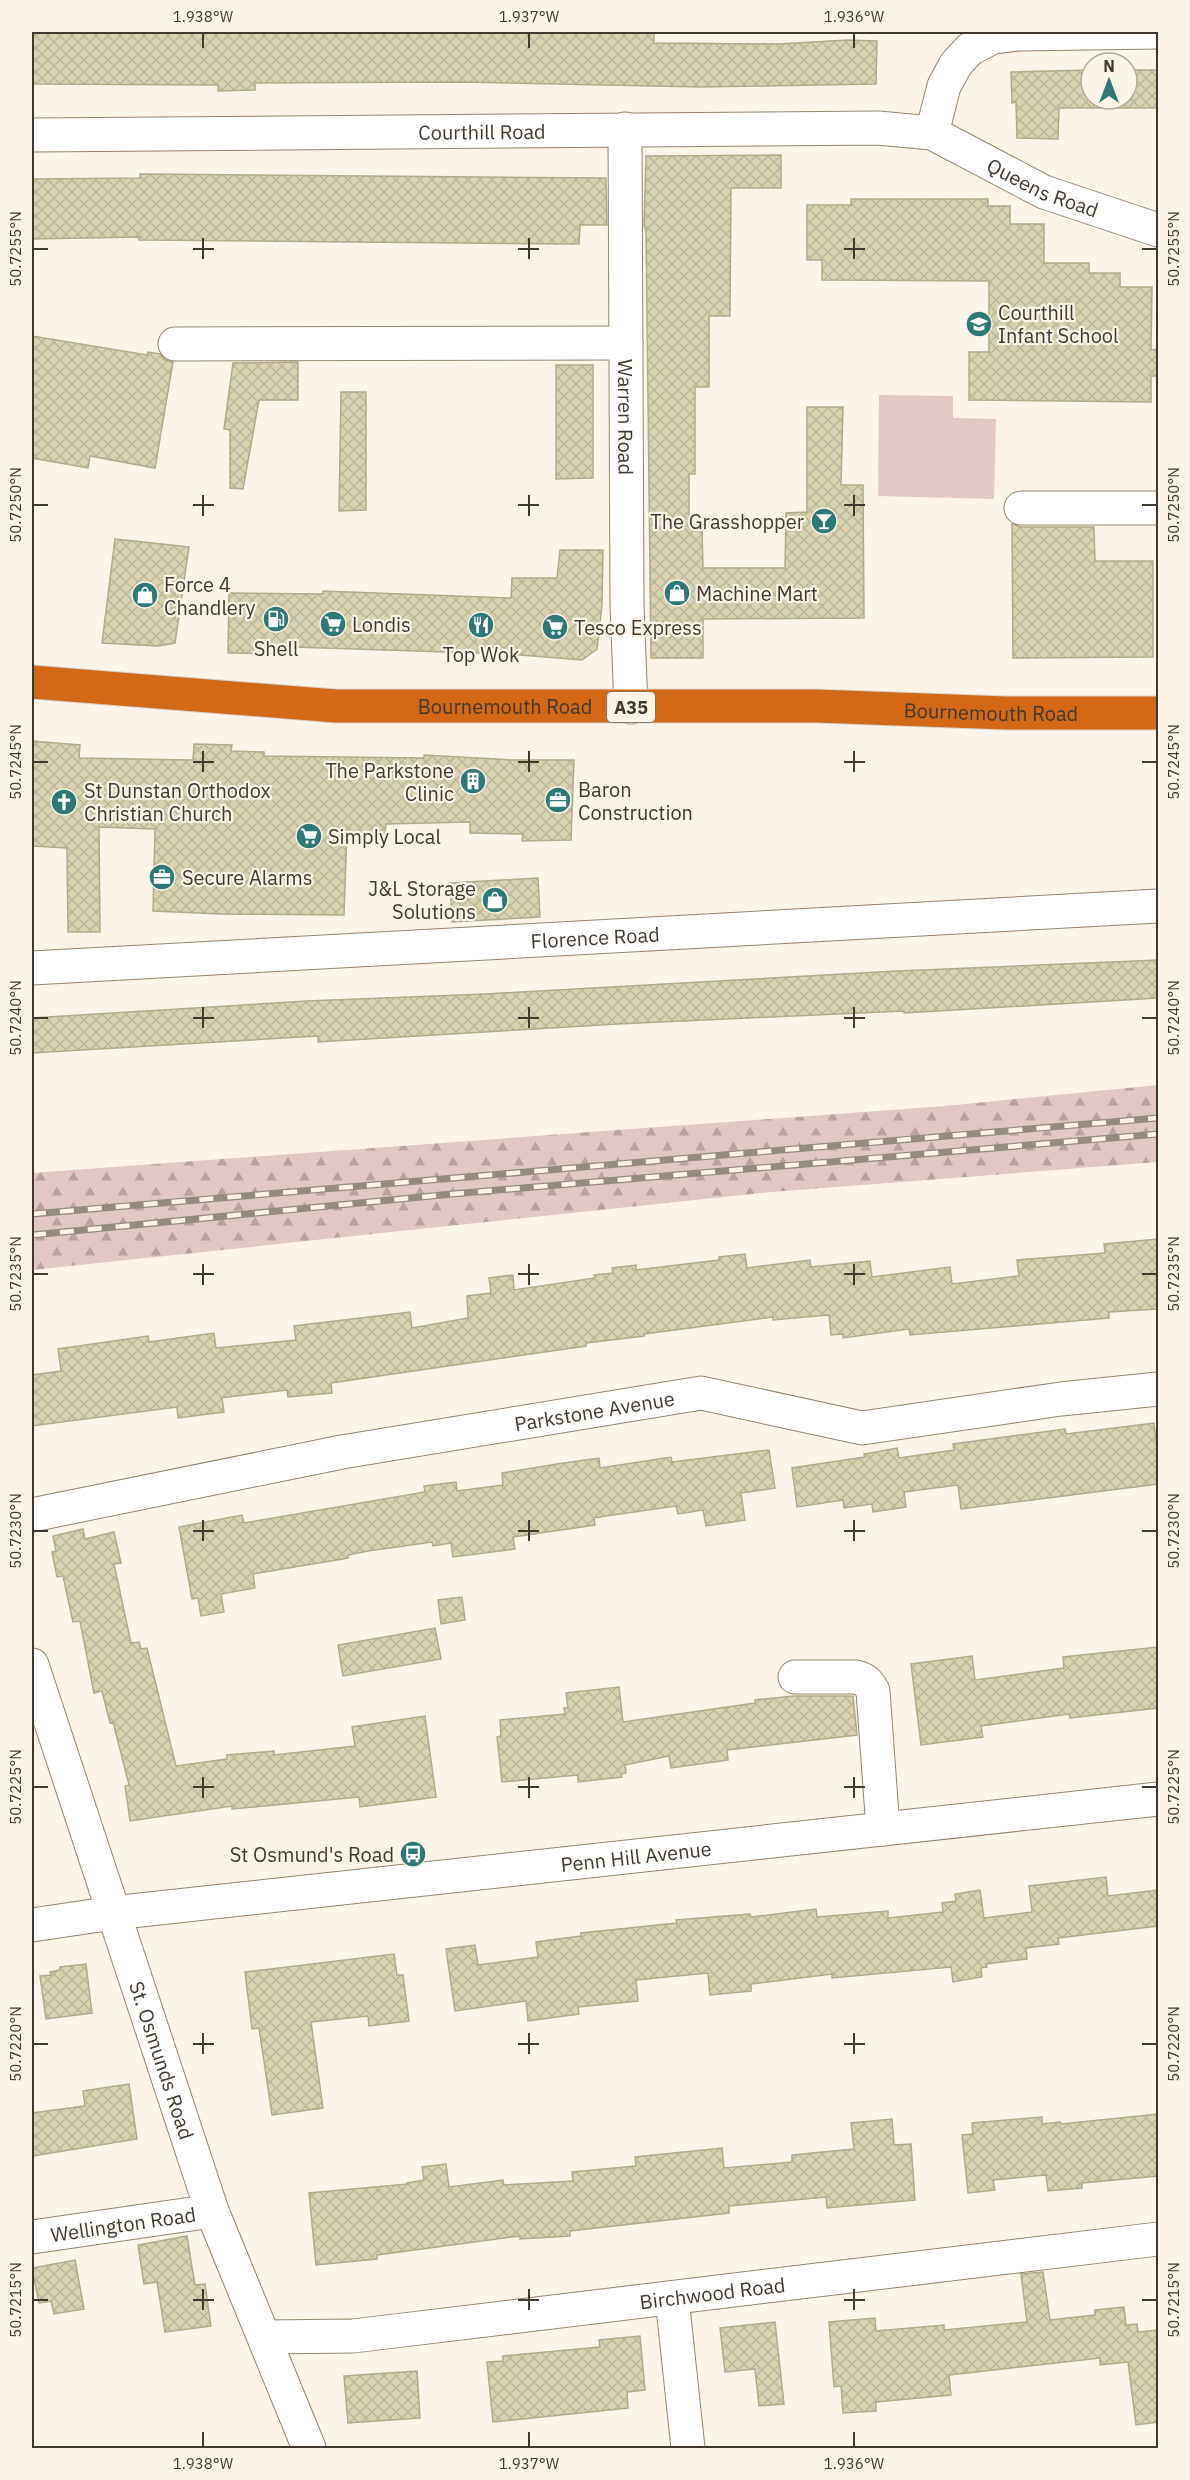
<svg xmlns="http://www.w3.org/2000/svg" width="1190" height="2480" viewBox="0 0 1190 2480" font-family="'IBM Plex Sans',sans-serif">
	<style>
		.forest { fill: url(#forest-firs) }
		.park { fill: #e2c8c4 }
		.building { fill: url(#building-cross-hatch); stroke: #b0aa8b; stroke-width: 1.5 }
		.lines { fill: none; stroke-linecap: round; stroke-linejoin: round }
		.minor-casing { stroke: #97836a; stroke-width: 35 }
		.highway-casing { stroke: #d5d3d1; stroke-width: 35 }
		.minor { stroke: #fff; stroke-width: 33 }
		.highway { stroke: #d36817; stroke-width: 33 }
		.rail-casing { stroke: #948b80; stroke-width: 7 }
		.rail { stroke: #fdf4e9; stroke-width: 4.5; stroke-dasharray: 14; stroke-linecap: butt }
		.ticks { fill: none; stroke: #42392e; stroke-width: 2 }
		.labels { text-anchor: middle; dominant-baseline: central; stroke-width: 4.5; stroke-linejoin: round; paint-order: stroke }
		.shield { fill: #fdf4e9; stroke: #7a7166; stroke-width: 1.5 }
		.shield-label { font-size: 18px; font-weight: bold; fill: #42392e }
		.street-label { font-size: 20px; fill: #42392e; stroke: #fdf4e9 }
		.poi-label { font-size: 20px; fill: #42392e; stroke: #fdf4e9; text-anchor: start }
		.neatline { fill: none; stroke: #42392e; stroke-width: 2 }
		.ticks-label { font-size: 15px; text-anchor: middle; fill: #42392e }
	</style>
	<defs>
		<pattern id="forest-firs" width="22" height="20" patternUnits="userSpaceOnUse" patternTransform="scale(1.5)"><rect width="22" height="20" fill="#e2c8c4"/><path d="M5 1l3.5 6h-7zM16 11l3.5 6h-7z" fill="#b9a3a0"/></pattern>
		<pattern id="building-cross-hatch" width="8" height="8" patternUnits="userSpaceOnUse" patternTransform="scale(1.5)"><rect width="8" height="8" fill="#d9d2b2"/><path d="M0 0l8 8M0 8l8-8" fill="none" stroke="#bbb599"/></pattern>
	</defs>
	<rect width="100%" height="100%" fill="#fdf4e9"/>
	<path class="forest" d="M1158 1085V1162L772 1192 32 1270V1173L945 1106Z"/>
	<path class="park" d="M879 395 953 396V418L996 419 994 499 878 496Z"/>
	<path class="building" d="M32 32H654V43L778 44 848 40 877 41 876 84 700 87 459 82 255 83V90L218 91V85L32 84Z
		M1091 70V99H1127V70H1158V108H1059L1058 139 1017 138 1016 102 1012 103 1011 72Z
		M781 155V188H731L730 316H709V387H695V474H689V527H702L703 568H785L786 513 807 512V407H843L841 485H863L864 618 703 619V658H651L646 230 644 226 646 156Z
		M140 174 606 178 607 225H580L579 244H563L139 240V237L32 239V179L140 178Z
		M851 199H988V206H1010V224H1044V263H1089V273H1120V287H1152L1151 350 1158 349V376H1151V402L969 400V352H989V281L822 280V260H807V205H851Z
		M32 336 147 355 148 352 160 354 165 360 173 362 155 468 90 456 88 468 32 458Z
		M298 362V400H259L243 489 230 488V430L224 429 233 363Z
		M556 365H593V478L556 479Z
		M341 392H366V510L339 511Z
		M1012 524 1021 527H1094L1095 561H1153V657L1013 658Z
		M115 539 189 547 175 643 158 646 102 643Z
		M560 550H603L602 605 597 649 582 660 508 654 293 647V654L228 653 229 593 323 594V591L511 598 512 578H557Z
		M32 741 80 745 79 758 193 760 194 744 232 745 231 751 264 752V756L424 758V755L513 760H574L571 840 522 841 523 834 470 833V822L386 824 385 835 347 831 344 915 221 914 153 911 155 829 99 827 100 932H68L67 848 32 846Z
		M538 878 540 917 452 922 450 883Z
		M1158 960V998L904 1013V1011L618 1024 318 1042V1036L32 1053V1018L307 1001 485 994 897 971Z
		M1158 1239V1309L1109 1312V1318L910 1335 909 1329 843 1338V1334L831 1335 829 1315 773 1320V1317L644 1334V1336L586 1343V1346L331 1383 332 1393 288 1397 287 1390 228 1397 222 1398 224 1412 178 1418 177 1407 32 1426V1375L61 1371 58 1349 148 1336 149 1342 214 1333 216 1348 296 1340 294 1326 410 1312 412 1328 468 1318 467 1296 491 1293 489 1278 513 1275 514 1290 595 1278 594 1275 613 1273 612 1268 636 1265V1270L719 1260V1257L745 1254 747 1268 810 1260 811 1267 870 1261 872 1277 950 1267 952 1284 1019 1276 1017 1260 1105 1253 1104 1244Z
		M1154 1423 1158 1459V1484L961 1509 958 1485 904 1492 906 1507 873 1512 872 1504 844 1508 843 1500 797 1507 792 1468 865 1457 864 1454 897 1448 899 1458 954 1450 953 1444 1065 1429 1066 1434Z
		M769 1450 775 1488 741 1493 745 1520 706 1526 703 1510 678 1514 676 1506 606 1516 594 1518 595 1525 513 1537 515 1549 453 1557 451 1543 433 1546 432 1542 368 1551 348 1555V1558L253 1574 255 1588 221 1594 224 1612 201 1616 198 1598 192 1599 179 1527 242 1515 244 1523 425 1492 424 1486 456 1482 457 1491 503 1485 502 1473 557 1464 599 1458 600 1468 671 1457 672 1462Z
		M83 1529 85 1539 114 1532 121 1563 114 1564 131 1643 139 1642 141 1649 147 1648 176 1766 227 1759V1755L274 1751V1755L355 1746 352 1727 425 1716 436 1797 360 1807 359 1797 232 1809V1806L130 1821 125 1786 129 1785 113 1722 110 1723 102 1691 94 1693 80 1621 73 1622 63 1576 57 1577 52 1552 56 1551 53 1536Z
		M462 1597 465 1620 441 1624 438 1600Z
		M435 1628 441 1659 343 1676 338 1645Z
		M1158 1647V1708L1070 1718 1069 1714 981 1726 983 1737 921 1745 911 1664 972 1656 975 1680 1064 1668 1063 1657Z
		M619 1687 623 1722 755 1703V1700L794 1696H853L857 1735 727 1750 728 1760 671 1768 669 1756 625 1765 626 1773 621 1774 622 1777 578 1782V1775L502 1782 497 1737 501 1736 500 1720 565 1714 564 1708H568L566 1693Z
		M1106 1877 1108 1896 1158 1890V1926L1058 1938 1059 1944 1026 1948 1027 1959 986 1964 987 1967 981 1968 982 1977 953 1982 951 1967 832 1978V1974L751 1984V1991L710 1995 708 1973 636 1980 638 2001 578 2007 579 2014 528 2021 526 2001 455 2011 446 1949 475 1945 478 1965 538 1957 536 1942 581 1936V1933L677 1923 676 1920 750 1914 751 1917 816 1909 817 1917 888 1911V1918L943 1912 942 1903 956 1901 955 1894 980 1890 984 1918 1032 1912 1029 1886Z
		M394 1954 397 1975H403L409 2021 369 2026 368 2016 311 2022 323 2108 272 2115 259 2028 252 2029 245 1972Z
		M86 1964 92 2013 46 2019 40 1976 51 1975 50 1972 60 1970V1967Z
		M129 2084 137 2139 32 2156V2113L85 2106 83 2091Z
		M1158 2114V2176L1082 2183V2188L1048 2191 1046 2175 993 2180 995 2190 968 2193 962 2135 973 2134 972 2123 1042 2117V2124L1060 2122 1061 2124Z
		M892 2119 894 2145 911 2144 915 2200 827 2208 826 2197 729 2206V2213L570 2231V2236L520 2239V2236L377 2255V2259L316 2265 309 2193 408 2184 407 2183 424 2180 422 2167 446 2164 449 2187 503 2180 504 2185 573 2181 572 2172 636 2166 635 2157 722 2148 724 2168 792 2162V2155L854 2149 851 2123Z
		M187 2236 195 2285 205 2284 211 2326 165 2332 157 2282 144 2284 138 2245Z
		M75 2260 84 2309 54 2314 51 2301 39 2303 32 2268Z
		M1043 2272 1050 2320 1095 2315V2310L1124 2307 1126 2325 1137 2324 1138 2332 1158 2330V2422L1136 2425 1128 2362 1100 2365V2358L949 2375 951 2395 876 2402V2411L843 2413 841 2386 834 2387 829 2322 875 2318 876 2331 944 2325V2330L1027 2322 1021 2274Z
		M775 2322 784 2404 759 2406 755 2369 725 2372 720 2328Z
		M640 2336 645 2390 627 2392 628 2408 493 2422 487 2362 503 2361V2356L600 2347 599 2340Z
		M417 2371 420 2418 348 2423 344 2376Z"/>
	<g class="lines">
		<defs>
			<g id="minor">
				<path id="s1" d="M625 129 627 605 631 707"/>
				<path d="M932 133 944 86 956 64 970 49 993 37 1018 34 1158 32"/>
				<path id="s2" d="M32 135 878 128 932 133 1044 192 1158 230"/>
				<path d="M175 344 626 343"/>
				<path d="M1021 508H1158"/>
				<path id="s3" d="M32 968 1158 906"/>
				<path id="s4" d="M32 1515 342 1452 701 1393 862 1428 1061 1399 1158 1389"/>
				<path id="s5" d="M32 1665 212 2211 309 2448"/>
				<path d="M795 1677H855C865 1679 868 1682 873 1691L883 1829"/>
				<path id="s6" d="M32 1925 113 1913 1158 1799"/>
				<path id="s7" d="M32 2237 212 2211"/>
				<path d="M672 2298 688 2448"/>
				<path id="s8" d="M265 2337 353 2336 1158 2239"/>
			</g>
			<g id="highway">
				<path id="s9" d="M32 682 336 706H816L1006 713H1158"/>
			</g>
		</defs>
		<use href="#minor" class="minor-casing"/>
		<use href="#highway" class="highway-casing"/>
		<use href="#minor" class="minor"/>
		<use href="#highway" class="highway"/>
		<defs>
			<path id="rail" d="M32 1214 1158 1118
				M32 1235 452 1194 1158 1134"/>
		</defs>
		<use href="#rail" class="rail-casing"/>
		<use href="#rail" class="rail"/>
	</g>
	<path class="ticks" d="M203 33V48M529 33V48M854 33V48M203 238V259M529 238V259M854 238V259M33 249H48M193 249H214M518 249H539M844 249H865M1142 249H1157M203 495V516M529 495V516M854 495V516M33 505H48M193 505H214M518 505H539M844 505H865M1142 505H1157M203 751V772M529 751V772M854 751V772M33 762H48M193 762H214M518 762H539M844 762H865M1142 762H1157M203 1007V1028M529 1007V1028M854 1007V1028M33 1018H48M193 1018H214M518 1018H539M844 1018H865M1142 1018H1157M203 1264V1285M529 1264V1285M854 1264V1285M33 1274H48M193 1274H214M518 1274H539M844 1274H865M1142 1274H1157M203 1520V1541M529 1520V1541M854 1520V1541M33 1531H48M193 1531H214M518 1531H539M844 1531H865M1142 1531H1157M203 1777V1798M529 1777V1798M854 1777V1798M33 1787H48M193 1787H214M518 1787H539M844 1787H865M1142 1787H1157M203 2033V2054M529 2033V2054M854 2033V2054M33 2044H48M193 2044H214M518 2044H539M844 2044H865M1142 2044H1157M203 2289V2310M529 2289V2310M854 2289V2310M33 2300H48M193 2300H214M518 2300H539M844 2300H865M1142 2300H1157M203 2432V2447M529 2432V2447M854 2432V2447"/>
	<defs>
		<symbol id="school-disc" viewBox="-11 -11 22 22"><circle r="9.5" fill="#2e7875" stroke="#fdf4e9"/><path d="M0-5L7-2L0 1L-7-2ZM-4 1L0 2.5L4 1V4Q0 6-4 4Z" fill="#fff"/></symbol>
		<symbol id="bar-disc" viewBox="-11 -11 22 22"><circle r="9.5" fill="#2e7875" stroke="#fdf4e9"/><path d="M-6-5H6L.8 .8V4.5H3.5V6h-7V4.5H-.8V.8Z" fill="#fff"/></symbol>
		<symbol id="shop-disc" viewBox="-11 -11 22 22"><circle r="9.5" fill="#2e7875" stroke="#fdf4e9"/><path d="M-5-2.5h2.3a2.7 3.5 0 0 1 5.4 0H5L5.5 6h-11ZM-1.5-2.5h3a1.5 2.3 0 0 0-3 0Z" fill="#fff"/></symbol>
		<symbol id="fuel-disc" viewBox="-11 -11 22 22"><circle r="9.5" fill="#2e7875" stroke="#fdf4e9"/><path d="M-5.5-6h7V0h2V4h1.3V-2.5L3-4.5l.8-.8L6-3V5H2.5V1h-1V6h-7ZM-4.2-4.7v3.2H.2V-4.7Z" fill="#fff"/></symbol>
		<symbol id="supermarket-disc" viewBox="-11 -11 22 22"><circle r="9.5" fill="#2e7875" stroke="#fdf4e9"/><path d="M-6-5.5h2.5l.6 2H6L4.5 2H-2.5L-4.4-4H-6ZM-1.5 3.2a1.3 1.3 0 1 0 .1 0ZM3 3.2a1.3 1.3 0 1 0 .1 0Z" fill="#fff"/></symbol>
		<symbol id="restaurant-disc" viewBox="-11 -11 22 22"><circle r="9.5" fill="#2e7875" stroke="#fdf4e9"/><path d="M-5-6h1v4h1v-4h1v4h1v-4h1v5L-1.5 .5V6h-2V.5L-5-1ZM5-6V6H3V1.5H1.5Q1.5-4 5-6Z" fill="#fff"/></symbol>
		<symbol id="building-disc" viewBox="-11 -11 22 22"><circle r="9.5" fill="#2e7875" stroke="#fdf4e9"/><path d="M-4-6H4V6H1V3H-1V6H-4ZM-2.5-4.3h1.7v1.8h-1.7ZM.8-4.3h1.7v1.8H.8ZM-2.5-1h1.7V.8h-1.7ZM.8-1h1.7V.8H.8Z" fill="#fff"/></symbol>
		<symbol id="office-disc" viewBox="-11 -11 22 22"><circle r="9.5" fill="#2e7875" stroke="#fdf4e9"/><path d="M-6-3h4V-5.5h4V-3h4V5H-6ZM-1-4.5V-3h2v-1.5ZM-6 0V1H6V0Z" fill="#fff"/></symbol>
		<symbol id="church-disc" viewBox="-11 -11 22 22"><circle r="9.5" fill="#2e7875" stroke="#fdf4e9"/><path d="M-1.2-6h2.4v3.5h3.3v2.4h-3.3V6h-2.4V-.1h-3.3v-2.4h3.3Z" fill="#fff"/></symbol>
		<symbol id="bus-disc" viewBox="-11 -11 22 22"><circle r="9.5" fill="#2e7875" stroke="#fdf4e9"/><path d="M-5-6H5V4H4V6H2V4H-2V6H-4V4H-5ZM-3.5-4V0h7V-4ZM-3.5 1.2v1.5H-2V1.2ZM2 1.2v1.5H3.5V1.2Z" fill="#fff"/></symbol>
	</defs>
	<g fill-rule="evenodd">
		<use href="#school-disc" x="964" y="309" width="30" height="30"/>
		<use href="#bar-disc" x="809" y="506" width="30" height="30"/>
		<use href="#shop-disc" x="662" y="578" width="30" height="30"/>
		<use href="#shop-disc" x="130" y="580" width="30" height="30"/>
		<use href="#fuel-disc" x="261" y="604" width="30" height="30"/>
		<use href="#supermarket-disc" x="318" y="609" width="30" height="30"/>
		<use href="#restaurant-disc" x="466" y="610" width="30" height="30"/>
		<use href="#supermarket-disc" x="540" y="612" width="30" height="30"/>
		<use href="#building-disc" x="458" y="766" width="30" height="30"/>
		<use href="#office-disc" x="543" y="785" width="30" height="30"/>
		<use href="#church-disc" x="49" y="787" width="30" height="30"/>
		<use href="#supermarket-disc" x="294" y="821" width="30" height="30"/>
		<use href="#office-disc" x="147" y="862" width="30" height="30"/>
		<use href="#shop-disc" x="480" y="885" width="30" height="30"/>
		<use href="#bus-disc" x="398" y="1839" width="30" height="30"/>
	</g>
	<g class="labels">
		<rect class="shield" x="607" y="692" width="48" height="30" rx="4.5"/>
		<g class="shield-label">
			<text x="631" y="707">A35</text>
		</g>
		<g class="street-label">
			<text stroke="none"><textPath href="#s2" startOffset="450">Courthill Road</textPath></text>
			<text stroke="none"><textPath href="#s2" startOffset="1024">Queens Road</textPath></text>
			<text stroke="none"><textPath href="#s1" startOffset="288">Warren Road</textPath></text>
			<text stroke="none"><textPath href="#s9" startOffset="474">Bournemouth Road</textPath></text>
			<text stroke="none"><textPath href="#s9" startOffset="960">Bournemouth Road</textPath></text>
			<text stroke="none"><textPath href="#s3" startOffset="564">Florence Road</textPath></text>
			<text stroke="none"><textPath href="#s4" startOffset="572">Parkstone Avenue</textPath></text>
			<text stroke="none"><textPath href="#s6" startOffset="608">Penn Hill Avenue</textPath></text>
			<text stroke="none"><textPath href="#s5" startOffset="416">St. Osmunds Road</textPath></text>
			<text stroke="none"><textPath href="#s7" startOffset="92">Wellington Road</textPath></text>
			<text stroke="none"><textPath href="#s8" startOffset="450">Birchwood Road</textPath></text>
		</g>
		<g class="poi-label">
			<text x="998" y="312">Courthill<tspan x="998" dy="23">Infant School</tspan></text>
			<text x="804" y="521" text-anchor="end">The Grasshopper</text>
			<text x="164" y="584">Force 4<tspan x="164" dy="23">Chandlery</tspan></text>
			<text x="696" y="593">Machine Mart</text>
			<text x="352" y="624">Londis</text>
			<text x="574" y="627">Tesco Express</text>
			<text x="276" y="648" text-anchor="middle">Shell</text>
			<text x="481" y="654" text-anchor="middle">Top Wok</text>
			<text x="454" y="770" text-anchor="end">The Parkstone<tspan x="454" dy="23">Clinic</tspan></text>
			<text x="578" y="789">Baron<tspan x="578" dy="23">Construction</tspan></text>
			<text x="84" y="790">St Dunstan Orthodox<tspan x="84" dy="23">Christian Church</tspan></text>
			<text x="328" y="836">Simply Local</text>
			<text x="182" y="877">Secure Alarms</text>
			<text x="476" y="888" text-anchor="end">J&amp;L Storage<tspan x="476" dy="23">Solutions</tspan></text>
			<text x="394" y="1854" text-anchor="end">St Osmund's Road</text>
		</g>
	</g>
	<rect width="1190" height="2480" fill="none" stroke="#fdf4e9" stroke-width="66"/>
	<g transform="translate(1109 81)"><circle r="28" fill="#fdf4e9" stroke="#b2a99e" stroke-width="1.5"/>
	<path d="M0-4.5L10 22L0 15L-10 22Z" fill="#2e7875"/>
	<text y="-9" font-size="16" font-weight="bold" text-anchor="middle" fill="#42392e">N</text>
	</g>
	<rect x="33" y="33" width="1124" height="2414" class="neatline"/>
	<g class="ticks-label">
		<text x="203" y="22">1.938°W</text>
		<text x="529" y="22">1.937°W</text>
		<text x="854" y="22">1.936°W</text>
		<text transform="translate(16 249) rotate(-90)" y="5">50.7255°N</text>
		<text transform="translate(1174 249) rotate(-90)" y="5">50.7255°N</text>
		<text transform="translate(16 505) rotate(-90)" y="5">50.7250°N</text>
		<text transform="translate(1174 505) rotate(-90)" y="5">50.7250°N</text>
		<text transform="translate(16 762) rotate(-90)" y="5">50.7245°N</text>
		<text transform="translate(1174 762) rotate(-90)" y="5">50.7245°N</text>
		<text transform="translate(16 1018) rotate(-90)" y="5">50.7240°N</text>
		<text transform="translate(1174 1018) rotate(-90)" y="5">50.7240°N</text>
		<text transform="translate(16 1274) rotate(-90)" y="5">50.7235°N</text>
		<text transform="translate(1174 1274) rotate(-90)" y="5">50.7235°N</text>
		<text transform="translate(16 1531) rotate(-90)" y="5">50.7230°N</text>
		<text transform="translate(1174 1531) rotate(-90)" y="5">50.7230°N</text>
		<text transform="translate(16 1787) rotate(-90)" y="5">50.7225°N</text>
		<text transform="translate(1174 1787) rotate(-90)" y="5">50.7225°N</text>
		<text transform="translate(16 2044) rotate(-90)" y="5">50.7220°N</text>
		<text transform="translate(1174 2044) rotate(-90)" y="5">50.7220°N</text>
		<text transform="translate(16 2300) rotate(-90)" y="5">50.7215°N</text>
		<text transform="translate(1174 2300) rotate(-90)" y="5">50.7215°N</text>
		<text x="203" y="2469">1.938°W</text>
		<text x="529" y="2469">1.937°W</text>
		<text x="854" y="2469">1.936°W</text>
	</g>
</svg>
